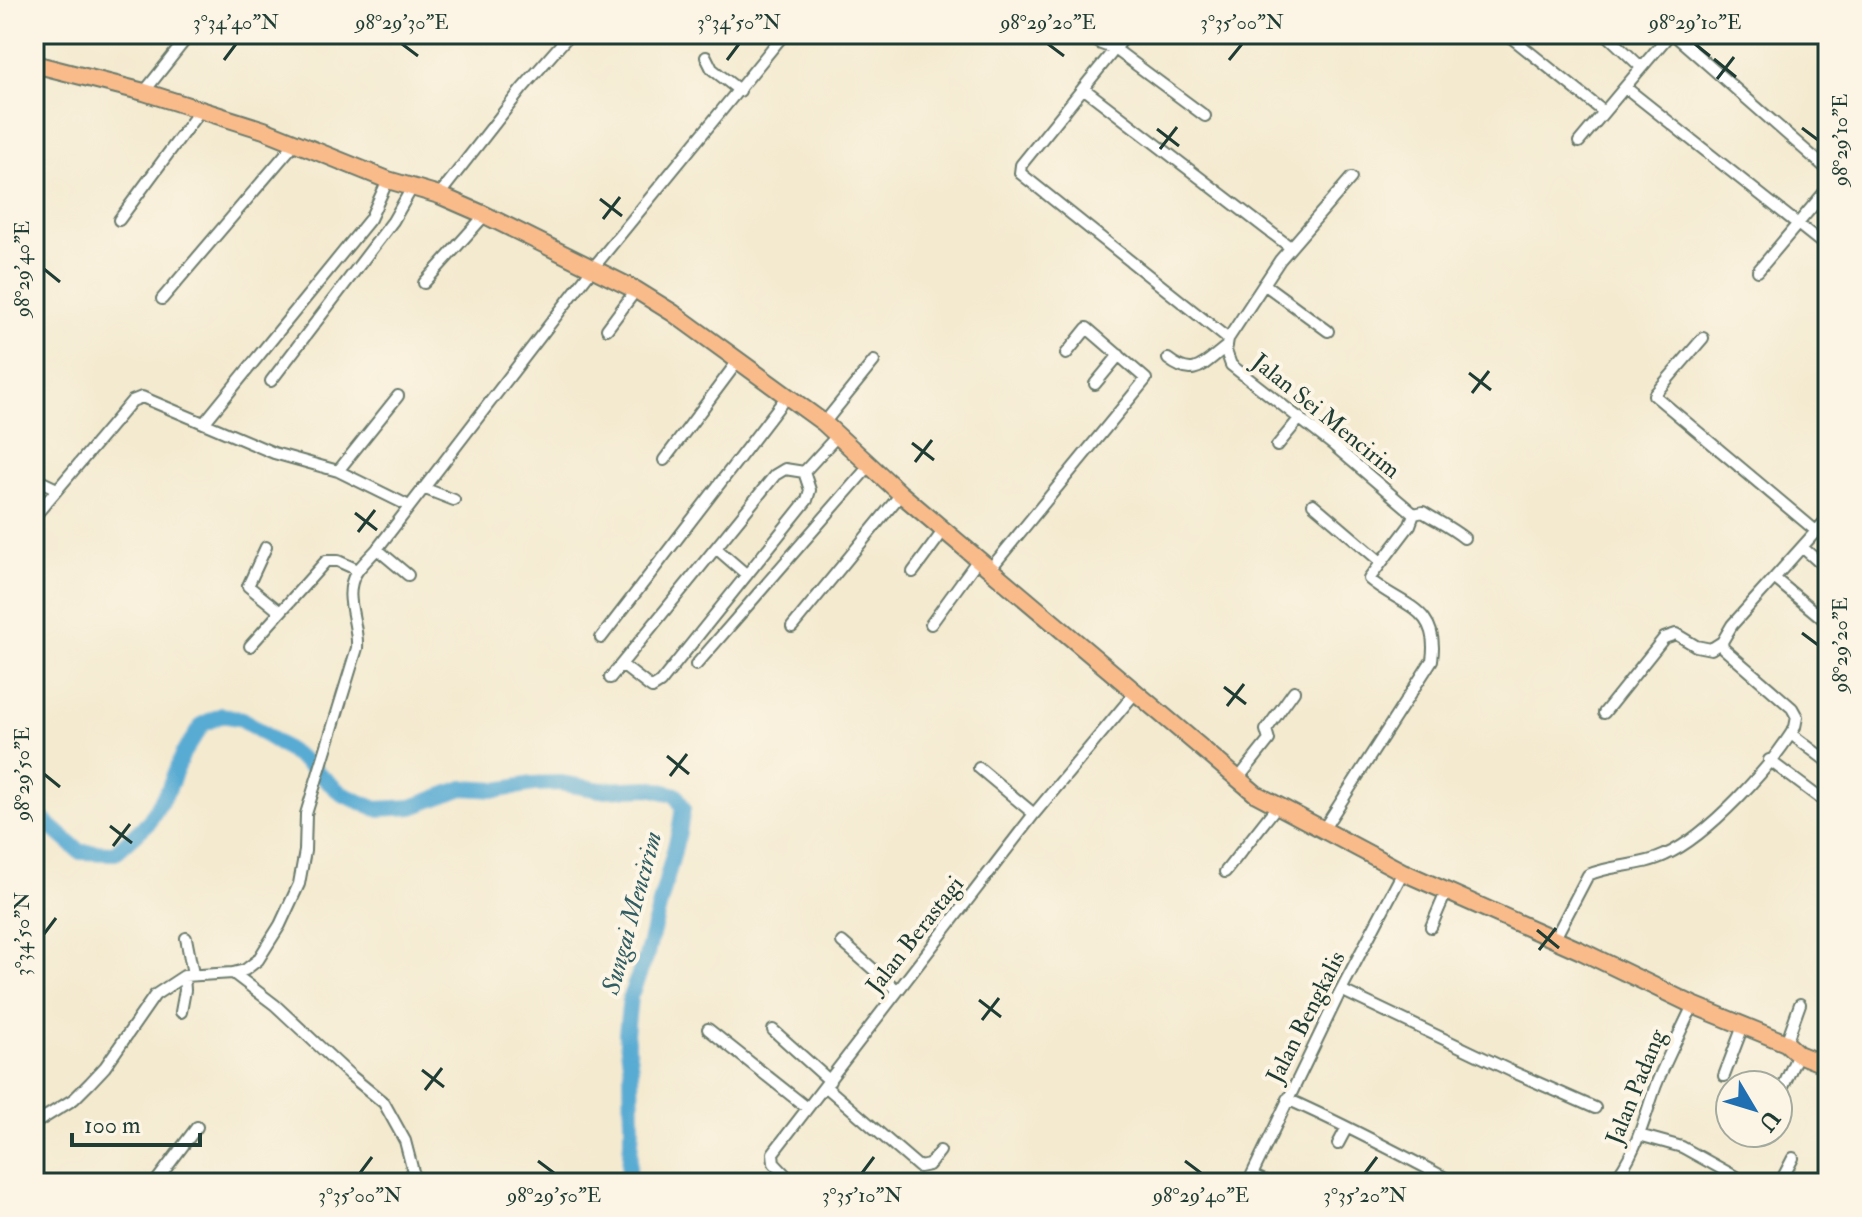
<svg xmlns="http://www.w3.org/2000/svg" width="1862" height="1217" viewBox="0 0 1862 1217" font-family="'IM FELL Double Pica',serif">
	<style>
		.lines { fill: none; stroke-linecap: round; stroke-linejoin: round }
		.river { stroke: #58abd3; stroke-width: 16 }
		.street-casing { stroke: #6a7a6b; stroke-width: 14 }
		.primary-casing { stroke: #6a7a6b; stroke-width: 20 }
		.street { stroke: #fff; stroke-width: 10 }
		.primary { stroke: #fabb8b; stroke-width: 16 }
		.ticks { fill: none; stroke: #1f3d34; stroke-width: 3 }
		.labels { text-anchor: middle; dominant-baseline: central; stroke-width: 8; stroke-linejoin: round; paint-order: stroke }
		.street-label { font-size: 24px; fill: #1f3d34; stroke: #fcf5e5 }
		.water-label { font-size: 26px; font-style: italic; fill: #305e64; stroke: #fcf5e5 }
		.neatline { fill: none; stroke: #1f3d34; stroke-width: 3 }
		.ticks-label { font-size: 20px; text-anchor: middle; fill: #1f3d34 }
	</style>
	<rect width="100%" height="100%" fill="#fcf5e5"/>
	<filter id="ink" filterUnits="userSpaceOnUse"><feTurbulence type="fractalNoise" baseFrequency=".0125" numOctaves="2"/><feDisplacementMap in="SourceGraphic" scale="16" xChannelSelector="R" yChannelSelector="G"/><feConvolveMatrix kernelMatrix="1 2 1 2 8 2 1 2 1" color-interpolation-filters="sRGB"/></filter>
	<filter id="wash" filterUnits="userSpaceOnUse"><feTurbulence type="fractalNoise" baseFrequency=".006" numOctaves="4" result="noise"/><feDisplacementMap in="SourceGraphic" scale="32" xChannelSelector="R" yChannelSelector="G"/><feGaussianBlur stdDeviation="1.8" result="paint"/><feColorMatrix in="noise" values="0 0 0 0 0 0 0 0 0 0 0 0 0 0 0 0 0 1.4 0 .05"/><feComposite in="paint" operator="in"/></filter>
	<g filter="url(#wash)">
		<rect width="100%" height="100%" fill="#f4ead0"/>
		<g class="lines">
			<path class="river" d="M34 812 80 852 115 853 148 823 169 788 183 753 203 724 222 715 242 719 304 761 342 794 377 809 412 807 463 788 498 790 533 784 560 783 601 790 650 788 676 795 683 808 679 832 646 957 630 997 626 1034 631 1069 632 1127 628 1183"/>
		</g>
	</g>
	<g filter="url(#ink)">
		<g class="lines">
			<defs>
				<path id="street" d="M1086 34 1101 44 1115 49 1205 116
					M1127 34 1021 165 1020 173 1228 339
					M1507 34 1604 112
					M1606 34 1641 67
					M1673 34 1828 170
					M706 57 712 69 740 91
					M1625 87 1670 34
					M1083 88 1290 247
					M144 92 190 34
					M1579 142 1625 87 1828 248
					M1351 178 1280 260 1228 339 1226 351 1231 365 1332 444 1414 514
					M439 195 521 90 570 34
					M119 220 201 109
					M1758 271 1828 188
					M424 283 485 215
					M1264 284 1328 331
					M162 299 295 143
					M607 329 636 290
					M1703 338 1654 395 1816 531
					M1168 359C1195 380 1203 364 1227 346
					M271 381 393 221 413 186
					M1095 384 1119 355
					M204 423 370 219 388 180
					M824 423 874 361
					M1277 446 1300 418
					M664 460 738 361
					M338 471 398 396
					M34 478 57 489
					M423 488 454 500
					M1313 504 1381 562
					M1414 514 1423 512C1437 521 1450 527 1464 538
					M34 517 132 401 142 397 274 453 338 471 409 506
					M266 547 248 586 279 611
					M1802 547 1828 570
					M377 549 408 575
					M717 549 747 575
					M991 568 1146 379 1087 328 1066 354
					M913 572 944 530
					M1774 578 1828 623
					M931 624 979 558
					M792 627 901 494
					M601 638 787 396
					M250 646 326 561H338L358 570
					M622 665 649 686 652 688 660 683 807 500 810 490 804 472
					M696 665 870 465
					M610 678 775 475 785 469 804 472 837 436
					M1604 713 1664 638 1676 634 1696 646 1711 649 1722 642 1732 625 1828 518
					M1791 734 1828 762
					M1769 760 1821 799
					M979 768 1034 814
					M1238 779 1269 740 1266 730 1294 691
					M1323 830 1432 660C1440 607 1401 606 1369 579L1410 525 1414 514
					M1225 872 1277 806
					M1431 927 1447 890
					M186 938 193 974
					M1554 940 1588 875C1612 864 1641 867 1665 855 1708 836 1771 767 1795 727L1797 717 1792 708 1723 648 1722 642
					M842 942 897 990
					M233 973 275 1005 350 1075 384 1103 405 1141 416 1183
					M1341 990 1511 1071 1595 1108
					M181 1012 185 990 184 976
					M708 1029 806 1107
					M773 1030 830 1081
					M1786 1043 1800 1004
					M1724 1076 1743 1026
					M825 1086 919 1167 929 1165 940 1151
					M1778 1098 1798 1054
					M1287 1099C1344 1124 1400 1154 1455 1183
					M34 1124 74 1099 90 1083 105 1067 155 995 184 976 233 973 245 970 258 960 280 925 299 884 305 851 306 814 357 648C359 623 342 596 356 573 361 565 370 557 377 549L593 268 784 34
					M1639 1135 1682 1147 1747 1183
					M1338 1144 1346 1129
					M1252 1175 1269 1183
					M155 1183 197 1127
					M793 1183 774 1163 773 1153 1034 814 1135 693
					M1248 1183 1341 990 1403 872
					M1612 1183C1636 1155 1644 1119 1656 1085 1667 1058 1681 1031 1693 1005
					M1719 1183 1727 1173
					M1780 1183 1793 1158"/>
				<path id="primary" d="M34 64 144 92 264 130 388 180 439 195 485 215 636 290 673 313 824 423 901 494 1256 794 1403 872 1581 951 1693 1005 1786 1043 1798 1054 1828 1066"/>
			</defs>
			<use href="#street" class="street-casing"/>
			<use href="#primary" class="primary-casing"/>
			<use href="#street" class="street"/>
			<use href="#primary" class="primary"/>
		</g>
	</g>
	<path class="ticks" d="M402 44 418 56M1048 44 1064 56M1695 44 1710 56M1714 59 1736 77M224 60 236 44M727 60 739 44M1229 60 1242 44M1717 79 1734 57M1802 128 1818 140M1157 129 1179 146M1160 149 1177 127M600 199 622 216M603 219 620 197M44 269 60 282M1469 373 1491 390M1472 393 1489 371M912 443 934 460M915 462 932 440M355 513 377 530M358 532 375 510M1802 633 1818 645M1224 687 1246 704M1227 706 1244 684M667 756 689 774M44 774 60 787M670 776 687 754M110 826 132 843M113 846 130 824M1537 930 1559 948M44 934 56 918M1539 950 1556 928M979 1000 1001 1017M982 1020 999 998M422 1070 444 1087M425 1090 442 1068M538 1161 554 1173M1185 1161 1201 1173M360 1173 372 1157M862 1173 874 1157M1365 1173 1377 1157"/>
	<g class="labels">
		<g class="street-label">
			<text transform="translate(1326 416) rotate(39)">Jalan Sei Mencirim</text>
			<text transform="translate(915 935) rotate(-52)">Jalan Berastagi</text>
			<text transform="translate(1306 1017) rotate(-63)">Jalan Bengkalis</text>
			<text transform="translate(1636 1087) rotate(-68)">Jalan Padang</text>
		</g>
		<g class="water-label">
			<text transform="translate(632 913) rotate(-75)">Sungai Mencirim</text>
		</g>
	</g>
	<rect width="1862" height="1217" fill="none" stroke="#fcf5e5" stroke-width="88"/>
	<g transform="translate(1754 1109) rotate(128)"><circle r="38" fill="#fcf5e5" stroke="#a4ab9e" stroke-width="2"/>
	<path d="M0-6L14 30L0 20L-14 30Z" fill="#1f6fb2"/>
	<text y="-12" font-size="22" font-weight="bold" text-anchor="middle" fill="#1f3d34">U</text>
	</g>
	<path d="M72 1133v12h128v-12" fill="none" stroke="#1f3d34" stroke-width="4"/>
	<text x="84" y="1133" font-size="24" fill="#1f3d34" stroke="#fcf5e5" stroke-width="6" paint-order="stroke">100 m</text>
	<rect x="44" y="44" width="1774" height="1129" class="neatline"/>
	<g class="ticks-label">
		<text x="236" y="29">3°34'40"N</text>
		<text x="402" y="29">98°29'30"E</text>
		<text x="739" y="29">3°34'50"N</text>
		<text x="1048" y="29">98°29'20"E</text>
		<text x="1242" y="29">3°35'00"N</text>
		<text x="1695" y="29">98°29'10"E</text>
		<text transform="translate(1840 140) rotate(-90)" y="7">98°29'10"E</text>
		<text transform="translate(22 269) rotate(-90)" y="7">98°29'40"E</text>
		<text transform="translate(1840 645) rotate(-90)" y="7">98°29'20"E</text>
		<text transform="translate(22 774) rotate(-90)" y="7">98°29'50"E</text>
		<text transform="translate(22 934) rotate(-90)" y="7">3°34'50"N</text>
		<text x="360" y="1202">3°35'00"N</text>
		<text x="554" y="1202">98°29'50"E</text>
		<text x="862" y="1202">3°35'10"N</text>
		<text x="1201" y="1202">98°29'40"E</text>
		<text x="1365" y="1202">3°35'20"N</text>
	</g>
</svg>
